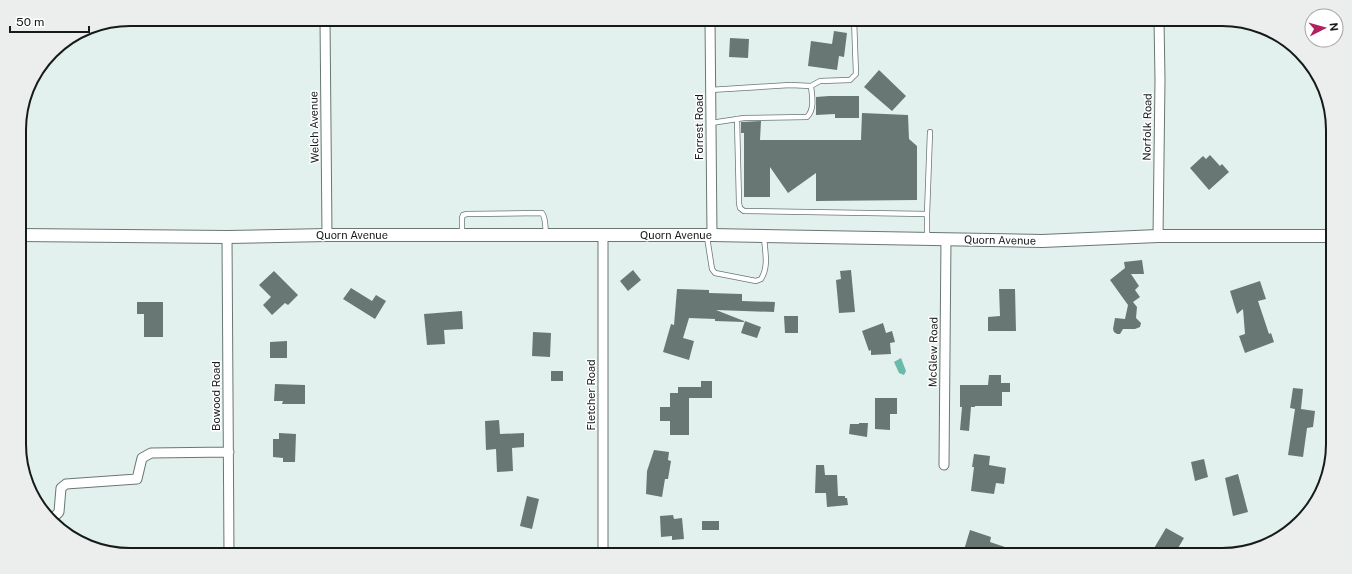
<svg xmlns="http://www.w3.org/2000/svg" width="1352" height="574" viewBox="0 0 1352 574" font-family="'Public Sans',sans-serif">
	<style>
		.water { fill: #6bb9aa }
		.building { fill: #697774 }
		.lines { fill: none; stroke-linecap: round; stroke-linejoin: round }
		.lane-casing { stroke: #697773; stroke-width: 6 }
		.street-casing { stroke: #697773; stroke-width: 11 }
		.secondary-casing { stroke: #697773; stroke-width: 14 }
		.lane { stroke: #fff; stroke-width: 4.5 }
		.street { stroke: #fff; stroke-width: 9 }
		.secondary { stroke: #fff; stroke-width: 12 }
		.labels { text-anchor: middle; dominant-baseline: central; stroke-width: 3; stroke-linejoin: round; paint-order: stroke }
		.street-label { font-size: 11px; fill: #161b1a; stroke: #fff }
		.rim { fill: none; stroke: #161b1a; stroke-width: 2 }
	</style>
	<rect width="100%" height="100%" fill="#e2f1ee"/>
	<path class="water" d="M901 358 906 371 904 375 899 373 894 362Z"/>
	<path class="building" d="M834 31 847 33 844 57 839 56 837 70 808 66 811 41 832 44Z
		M730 38 749 39 748 58 729 57Z
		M879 70 906 96 892 111 864 87Z
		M829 96H859V118H835V114L816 115V97Z
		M862 113 908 115 909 139 917 146V200L816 201V173L788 193 770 167V197H744V133H741V122L761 121 760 140H861Z
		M1210 155 1220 166 1222 164 1229 172 1209 190 1190 168 1203 156 1206 159Z
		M1142 260 1144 274H1131L1139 286 1135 290 1140 297 1133 302 1137 307 1136 318 1141 323 1140 327 1135 329H1123L1120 334H1117L1114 332 1113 329 1115 318 1125 319 1128 305 1110 280 1125 268 1124 262Z
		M633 270 641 280 628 291 620 281Z
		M851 270 855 312 839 313 836 280 841 279 840 271Z
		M274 271 298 295 288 305 285 303 272 315 263 305 271 297 259 285Z
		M1260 281 1266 299 1258 301 1269 334 1271 333 1274 342 1245 353 1239 336 1245 334 1243 309 1237 314 1230 291Z
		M351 288 372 301 376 295 386 301 375 319 343 299Z
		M677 289 709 290V293L742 294V301L775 302 774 312 716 310 744 321V322L715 321V319L689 318 683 338 694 341 689 360 663 352 671 324 674 325Z
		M999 289H1015L1016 331H988V317L1000 316Z
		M137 302H163V337H144V314H137Z
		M462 311 463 329 444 330 445 344 427 345 424 314Z
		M784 316H798V333H785Z
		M745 321 761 327 757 338 741 333Z
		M883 323 886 333 892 331 895 342 890 343 891 354 871 355V350L869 351 862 331Z
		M533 332 551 333 550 357 532 356Z
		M287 341V358H270V342Z
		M551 371H563V381H551Z
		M989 375H1001V383H1010V392H1002V406H975V407H971L969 431 960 430 962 407H960V385H988Z
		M701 381H712V398H689V435H670V421H660V407H670V393H678V387H701Z
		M275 384 305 385V404H282L283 401H274Z
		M1293 388 1303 389 1301 409 1315 411 1313 427 1307 428 1303 457 1288 455 1295 409 1290 408Z
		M875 398H897V414H890V430L875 429Z
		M499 420 500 434 524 433V447L512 448 513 471 497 472 496 449 486 450 485 421Z
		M859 423H868L867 437 849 434 850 424H859Z
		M279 433 296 434 295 462H283V458L273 457V439H279Z
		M654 450 669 452 668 460 671 461 668 479H665L662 497 646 494 647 471Z
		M974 454 990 456 989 465 1006 468 1004 484 996 483 994 494 971 491 974 467H972Z
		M1204 459 1208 477 1195 481 1191 462Z
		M816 465H824L825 475H837L838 496H845V498H847L848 505 827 507 826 493H815Z
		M1238 474 1248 512 1233 516 1225 478Z
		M527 496 539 499 532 529 520 526Z
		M673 515 674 519 682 518 684 539 672 540V536L661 537 660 516Z
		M702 521H719V530H702Z
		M1166 528 1184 538 1174 555H1150Z
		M970 530 991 537 990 542 1005 547 1003 555H979L964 550Z"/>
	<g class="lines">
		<defs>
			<path id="lane" d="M710 90 790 85 811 86
				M737 119 739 203 740 208 744 211 927 214V237
				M711 123 744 118 807 117C815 109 812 96 811 86L820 81 850 80 856 74 854 19
				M927 214 930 132
				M462 235V218L463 215 467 214 542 213C546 218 545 227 546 233
				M707 237 712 269 715 273 756 281 761 279C769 267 765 252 764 237"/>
			<path id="street" d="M325 19 327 235
				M710 19 712 235
				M603 235V555
				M1158 236 1160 80 1159 19
				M227 237 229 555
				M944 465 946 239
				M50 518 54 517 59 512 61 488 66 484 137 479 142 458 151 453 229 452"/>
			<path id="secondary" d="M20 235 227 237 327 235H712L1042 241 1158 236H1332"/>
		</defs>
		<use href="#lane" class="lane-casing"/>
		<use href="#street" class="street-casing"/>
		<use href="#secondary" class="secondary-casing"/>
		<use href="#lane" class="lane"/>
		<use href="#street" class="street"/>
		<use href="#secondary" class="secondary"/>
	</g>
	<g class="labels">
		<g class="street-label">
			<text transform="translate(314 127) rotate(-91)">Welch Avenue</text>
			<text transform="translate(699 127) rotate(-90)">Forrest Road</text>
			<text transform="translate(1147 127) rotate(-89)">Norfolk Road</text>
			<text x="352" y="235">Quorn Avenue</text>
			<text x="676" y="235">Quorn Avenue</text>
			<text transform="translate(1000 240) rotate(1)">Quorn Avenue</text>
			<text transform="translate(933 352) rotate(-89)">McGlew Road</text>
			<text transform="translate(591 395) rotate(-90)">Fletcher Road</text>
			<text transform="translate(216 396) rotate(-90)">Bowood Road</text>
		</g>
	</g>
	<path d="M0 0H1352V574H0ZM130 26H1222A104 104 0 0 1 1326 130V444A104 104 0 0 1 1222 548H130A104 104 0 0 1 26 444V130A104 104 0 0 1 130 26Z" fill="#eceded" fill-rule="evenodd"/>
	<path class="rim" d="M130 26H1222A104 104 0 0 1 1326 130V444A104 104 0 0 1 1222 548H130A104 104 0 0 1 26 444V130A104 104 0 0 1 130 26Z"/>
	<g transform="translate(1324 28) rotate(84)"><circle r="19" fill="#ffffff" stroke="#a2a4a3"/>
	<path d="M0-3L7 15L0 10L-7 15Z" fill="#af225f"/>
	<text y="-6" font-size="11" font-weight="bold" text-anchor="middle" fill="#161b1a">N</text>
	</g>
	<path d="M10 26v6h79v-6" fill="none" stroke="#161b1a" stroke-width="2"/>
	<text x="16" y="26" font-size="12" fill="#161b1a" stroke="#ffffff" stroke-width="3" paint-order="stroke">50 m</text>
</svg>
